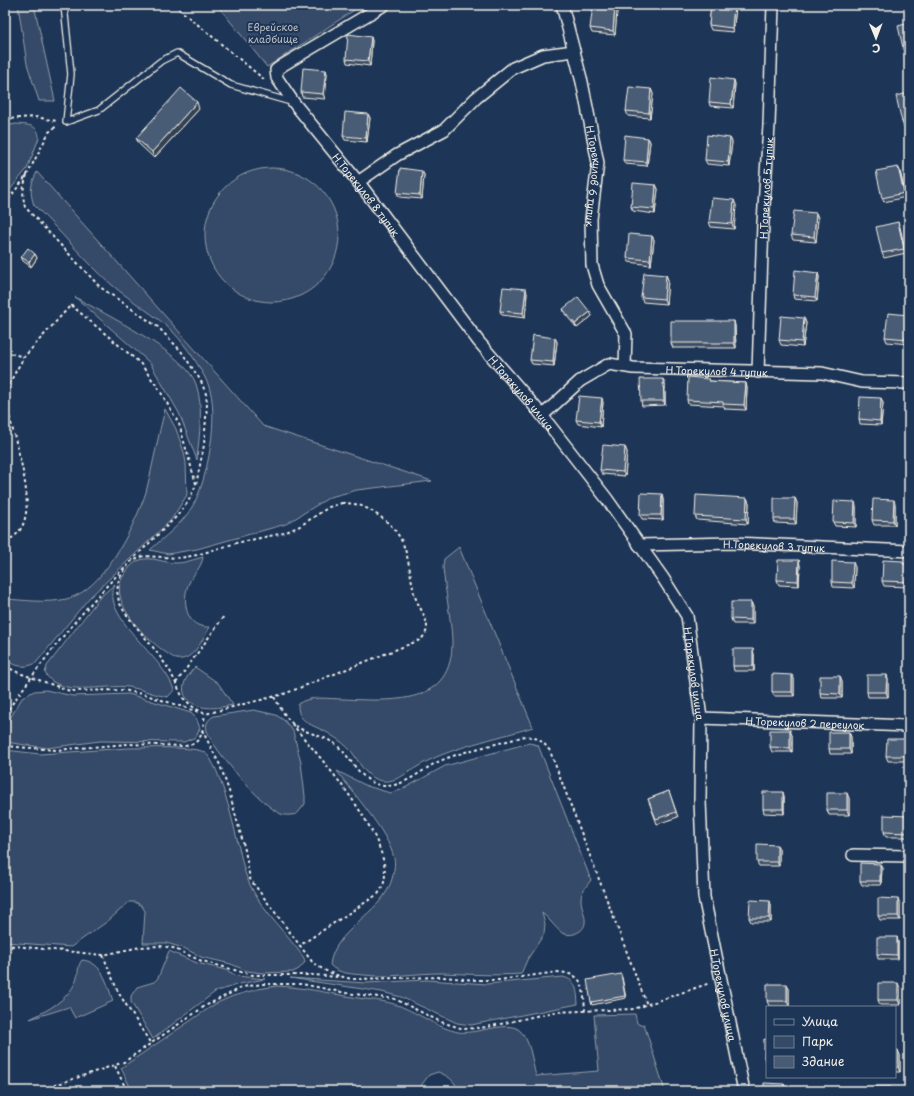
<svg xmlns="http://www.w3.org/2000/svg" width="914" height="1096" viewBox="0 0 914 1096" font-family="'Playpen Sans',sans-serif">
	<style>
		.green { fill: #354a67; stroke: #949ea8 }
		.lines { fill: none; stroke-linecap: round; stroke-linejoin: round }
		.lane-casing { stroke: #f4f1e8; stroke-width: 8 }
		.street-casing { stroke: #f4f1e8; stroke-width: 14 }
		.path { stroke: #f4f1e8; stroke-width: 2; stroke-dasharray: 3 3; stroke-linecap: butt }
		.lane { stroke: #1d3557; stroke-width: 5.5 }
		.street { stroke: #1d3557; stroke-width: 11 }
		.wall { fill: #3e4e64; stroke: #f4f1e8 }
		.shaded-wall { fill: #324051; stroke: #f4f1e8 }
		.building { fill: #485b74; stroke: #f4f1e8 }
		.labels { text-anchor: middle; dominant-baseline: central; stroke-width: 4; stroke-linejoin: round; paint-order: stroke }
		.park-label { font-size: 10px; fill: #bbbfc1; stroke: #1d3557 }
		.street-label { font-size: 10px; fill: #f4f1e8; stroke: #1d3557 }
	</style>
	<rect width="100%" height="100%" fill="#1d3557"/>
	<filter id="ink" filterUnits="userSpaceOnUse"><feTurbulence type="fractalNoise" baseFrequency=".025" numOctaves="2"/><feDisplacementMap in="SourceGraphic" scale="8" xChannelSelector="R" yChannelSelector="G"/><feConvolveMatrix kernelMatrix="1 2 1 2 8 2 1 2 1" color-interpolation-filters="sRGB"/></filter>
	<g filter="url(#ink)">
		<path class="green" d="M18 5H34L55 101H39L27 64Z
			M217 5H362L267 67Z
			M16 124C27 125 39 124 39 138L27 169 5 196V126Z
			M205 235a67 67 0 1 1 134 0a67 67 0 1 1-134 0Z
			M37 172 263 426 432 481 357 490 330 497 286 524 197 549 168 554 150 550C164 537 182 524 192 507 208 481 220 412 208 384 200 366 187 347 174 333 156 315 132 302 112 285 84 260 60 231 34 205 29 191 31 184 37 172Z
			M75 297C104 314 186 353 196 384 204 408 199 435 197 460L179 413 150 363Z
			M165 409 176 429 184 452 186 463 187 495 171 520 89 598 36 663C25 669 15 666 5 660V599C26 600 55 605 75 596 106 583 136 523 146 492 153 465 158 436 165 409Z
			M459 547 533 727C499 738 447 748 417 767 405 774 391 786 376 779 364 774 359 762 352 752 346 745 339 740 331 735 317 725 297 725 298 704 310 695 328 699 343 699 391 701 454 707 452 640 451 617 445 591 443 567L444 559Z
			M203 557C202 567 193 574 189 583 183 595 184 619 198 625 202 627 207 627 210 627 202 640 193 662 176 659 154 647 104 603 124 575 129 568 132 563 140 560 152 556 164 563 176 563 185 563 195 559 203 557Z
			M115 584C100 617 164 656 174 690L168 697C154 695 142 689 129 687 105 684 58 698 45 673L47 666 100 597Z
			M195 667 218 683 233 705C223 707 212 709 202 707 177 700 180 682 195 667Z
			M46 690 73 696 129 694 191 713 196 718 200 728 196 737 184 742 100 741 47 748 5 742V727L22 698 34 691Z
			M254 710 276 715 285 721 293 731 301 763 305 796V804L297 814C292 815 286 816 281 814 263 807 213 750 207 731 205 724 208 719 214 716Z
			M529 743 538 745 591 880C587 886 581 891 581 899 581 912 594 927 574 934 571 935 565 935 562 933 555 928 549 918 542 913L545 924 544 934 527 960 521 974C494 976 468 974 441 973 416 973 389 978 364 975 353 974 338 974 330 965 332 947 344 936 356 924 367 913 379 905 387 891 392 882 396 867 394 858 387 830 354 795 337 771L367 786 390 793 401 790 445 766Z
			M128 748C144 748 192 746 204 752 221 762 238 844 243 865 252 903 283 928 304 958L305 962 299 969 293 972 262 973 247 971 231 964 201 957 184 948 166 943H143L145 911 141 905 135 902H129L108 921 71 947 5 942V750L40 754Z
			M169 951 197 963 226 970 237 976 265 979 239 984 215 992 153 1039 131 1002V996L137 987 154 982 158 978Z
			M82 960C103 962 107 984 113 1001L75 1018 69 1007 30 1019C48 1010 68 1000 76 981 79 973 77 966 82 960Z
			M563 977C577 980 577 991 578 1004L471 1025 457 1023 401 997 382 992 290 978 366 983 426 980 487 984Z
			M277 986C303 987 327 993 352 997 368 1000 385 1000 400 1006 420 1014 438 1028 458 1032 475 1035 505 1021 518 1029 531 1038 532 1063 536 1076L599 1071 594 1015 635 1014 637 1023 640 1025 644 1024 665 1091H458C455 1080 448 1076 438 1072L429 1075 417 1091H132L121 1068 215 1004 233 996 258 989Z"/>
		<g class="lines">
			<defs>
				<path id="lane" d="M64 5 71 74 66 122 99 110 161 61 177 53 231 85 291 102"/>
				<g id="street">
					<path id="s1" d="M384 5 283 65 276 70 277 78 294 103 363 188 479 342 537 409 607 499 663 578 687 616 701 718 700 801 704 897 744 1091"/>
					<path id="s2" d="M562 5 582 82 598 163 591 219 592 265 598 285 626 334 625 366"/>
					<path d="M358 182 397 155 444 130 476 98 513 68 543 55 574 51"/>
					<path id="s3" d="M758 372 763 223 769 125 773 5"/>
					<path id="s4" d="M543 415 580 381 609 364 633 368 822 373 862 382 909 383"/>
					<path id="s5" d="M639 545 734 543 909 551"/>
					<path id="s6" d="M701 718 909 726"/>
					<path d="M853 855 909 856"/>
				</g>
			</defs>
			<use href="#lane" class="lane-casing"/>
			<use href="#street" class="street-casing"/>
			<path class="path" d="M174 5 266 81
				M5 119 35 117 57 121
				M27 175C23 187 22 194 25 207L100 287 158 327 181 351 201 381 206 394 207 404 204 445 196 485 188 502 177 516 132 560
				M5 204 27 175 49 132 58 125
				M5 352 24 357 71 305 140 363 159 389 179 424 196 484
				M342 503C356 503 365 506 376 514 409 534 407 560 414 593 418 610 437 626 420 640L284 694 205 714 193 707 183 698 170 671 156 651 125 613 119 602 117 591 119 579 130 562 144 556 180 558 197 555 236 543 284 533 300 526 329 507Z
				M5 541C52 526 8 432 7 400 6 385 17 370 24 357
				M5 666 19 673 70 691 124 690 146 695 199 712
				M176 683 224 616
				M274 697C281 708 287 722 299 728 310 734 324 736 335 744 351 756 358 779 379 785 398 790 417 774 432 765 455 752 499 744 525 736 537 737 543 741 550 751L647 1005
				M5 714C42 661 81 611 127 565
				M292 724C317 755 411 855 378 894L299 946
				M202 730 220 765 229 791 245 850 250 879 313 963C326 972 338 977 354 979L442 977 477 980H499L558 972C585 974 583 987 585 1010
				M5 746 56 750 128 744 185 746C204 743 202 730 205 715
				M5 945 103 955 140 947 160 946 173 948 199 960 252 975H313L337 977
				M5 948 12 947
				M103 955 118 992 151 1044
				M115 1066 127 1091
				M37 1091 124 1062 205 1006 243 987 262 984H302L346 993 395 999 441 1022 464 1029 487 1027 554 1012 634 1009 710 983"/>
			<use href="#lane" class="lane"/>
			<use href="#street" class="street"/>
		</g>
		<path class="wall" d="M711 5H735L736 8 733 32 711 30 709 25Z
			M617 11 615 35 592 33 590 28Z
			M909 23V56L905 57 904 52Z
			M371 37 372 41 370 66 347 63 346 59Z
			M326 70 327 74 325 99 302 97 301 92Z
			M734 80 735 84 733 108 710 106 709 102Z
			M651 89 653 94 650 118 628 116 626 111Z
			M909 93V125L904 127 902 122Z
			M199 109 154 158 139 144 136 138Z
			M368 114 370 118 367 142 345 140 343 136Z
			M648 138 650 142 647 166 625 164 623 160Z
			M730 138 732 142 729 166 707 164 705 160Z
			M898 167 900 171 906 197 884 202 882 198Z
			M422 171 424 175 422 199 399 197 397 193Z
			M656 185 658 189 655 214 633 211 631 207Z
			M736 205 734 229 711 227 709 222Z
			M816 213 818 218 816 242 793 240 791 235Z
			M898 222 906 253 884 258 882 253Z
			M652 236 654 240 651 265 629 262 627 258Z
			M35 254 37 258 31 267 23 261 21 257Z
			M818 273 819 277 817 301 794 299 793 295Z
			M666 275 668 280 666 304 643 302 641 297Z
			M527 293 525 318 502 315 500 311Z
			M563 309 592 316 577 328 565 314Z
			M909 315V344L887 342 885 337Z
			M804 318 806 323 803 347 781 345 779 340Z
			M734 321 735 326 736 348H673L671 343Z
			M555 338 557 342 554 366 532 364 530 360Z
			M709 379 710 381 746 383 747 388 746 410 725 409 724 406 688 404 687 400Z
			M665 383V405L642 406 641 401Z
			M881 398 883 403 881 425 860 424 859 419Z
			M603 402 601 427 578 424 576 420Z
			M625 447 627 452 625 476 602 474 600 470Z
			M747 498 749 503 748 524 697 520 695 516Z
			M795 498 797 503 796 524 775 523 774 519Z
			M663 499V520L642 519 640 515Z
			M895 504V525H874L872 520Z
			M856 506V527L835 526 833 522Z
			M904 564H909V587L884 586 882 581Z
			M800 565 799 586 779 585 777 580Z
			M855 567 854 588 833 587 832 582Z
			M751 602 753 607V624H733L731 619Z
			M754 654V671H734L733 666Z
			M792 675 794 679V696H774L772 692Z
			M887 675 888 680V697H868L867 692Z
			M840 676 842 681V698H822L820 693Z
			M849 732 851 737V754H830L829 749Z
			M792 735V752H772L770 747Z
			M908 743V761H888L886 756Z
			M669 791 678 817 657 824 648 799Z
			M784 796V814L764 813 763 809Z
			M849 798V815H829L827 810Z
			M909 816V837H886L884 832Z
			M777 845 779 849V866H759L757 862Z
			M882 868 881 885H862L860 881Z
			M900 903V920H880L878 916Z
			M771 905V922H751L749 918Z
			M897 937 898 942V959H878L877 954Z
			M622 977 626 998 592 1005 591 1002Z
			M787 984 789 989V1006H769L767 1001Z
			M900 988V1005H880L878 1000Z
			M767 1040V1061H765L764 1057Z
			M895 1050 900 1055V1072H895Z"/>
		<path class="shaded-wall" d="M734 5H735L736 8 733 32 732 28Z
			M615 6 617 11 615 35 613 31Z
			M371 37 372 41 370 66 368 61Z
			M326 70 327 74 325 99 323 94Z
			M734 80 735 84 733 108 731 104Z
			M651 89 653 94 650 118 649 113Z
			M197 102 199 109 154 158 152 152Z
			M368 114 370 118 367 142 366 138Z
			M648 138 650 142 647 166 646 162Z
			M730 138 732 142 729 166 728 162Z
			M898 167 900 171 906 197 904 193Z
			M422 171 424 175 422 199 420 195Z
			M656 185 658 189 655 214 654 209Z
			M734 200 736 205 734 229 732 224Z
			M816 213 818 218 816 242 814 237Z
			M898 222 900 227 906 253 904 249Z
			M652 236 654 240 651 265 650 260Z
			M35 254 37 258 31 267 29 262Z
			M818 273 819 277 817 301 815 297Z
			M666 275 668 280 666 304 664 299Z
			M526 289 527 293 525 318 523 313Z
			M590 312 592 316 577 328 575 324Z
			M804 318 806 323 803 347 802 342Z
			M734 321 735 326 736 348 734 343Z
			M909 327V342L908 339Z
			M555 338 557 342 554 366 553 362Z
			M663 379 665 383V405L664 401Z
			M746 383 747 388 746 410 744 405Z
			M602 398 603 402 601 427 599 422Z
			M881 398 883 403 881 425 880 421Z
			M625 447 627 452 625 476 623 472Z
			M662 494 663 499V520L661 515Z
			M747 498 749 503 748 524 746 519Z
			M795 498 797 503 796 524 794 519Z
			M894 500 895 504V525L893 521Z
			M855 502 856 506V527L854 523Z
			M799 560 800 565 799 586 798 581Z
			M853 562 855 567 854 588 852 583Z
			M751 602 753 607V624L751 620Z
			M753 649 754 654V671L753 666Z
			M792 675 794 679V696L792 692Z
			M887 675 888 680V697L886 692Z
			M840 676 842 681V698L840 694Z
			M790 730 792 735V752L790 748Z
			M849 732 851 737V754L849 749Z
			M906 739 908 743V761L906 756Z
			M783 792 784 796V814L783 809Z
			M847 793 849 798V815L847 810Z
			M777 845 779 849V866L777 862Z
			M880 864 882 868 881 885 880 881Z
			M898 899 900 903V920L898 916Z
			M770 901 771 905V922L769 918Z
			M897 937 898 942V959L897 955Z
			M898 983 900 988V1005L898 1000Z
			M787 984 789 989V1006L787 1001Z
			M898 1050 900 1055V1072L898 1067Z
			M784 1084 786 1088V1091H784Z"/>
		<path class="building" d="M593 5H603L615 6 613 31 590 28Z
			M711 5H734L732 28 709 25Z
			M909 23V51L904 52 898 26Z
			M348 34 371 37 368 61 346 59Z
			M303 68 326 70 323 94 301 92Z
			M711 77 734 80 731 104 709 102Z
			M629 87 651 89 649 113 626 111Z
			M181 88 197 102 152 152 136 138Z
			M909 93V121L902 122 896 96Z
			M345 112 368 114 366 138 343 136Z
			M625 135 648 138 646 162 623 160Z
			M707 135 730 138 728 162 705 160Z
			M898 167 904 193 882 198 876 171Z
			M400 168 422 171 420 195 397 193Z
			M633 183 656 185 654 209 631 207Z
			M712 198 734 200 732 224 709 222Z
			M794 211 816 213 814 237 791 235Z
			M898 222 904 249 882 253 876 227Z
			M629 234 652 236 650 260 627 258Z
			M28 248 35 254 29 262 21 257Z
			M795 270 818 273 815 297 793 295Z
			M644 273 666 275 664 299 641 297Z
			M503 287 526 289 523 313 500 311Z
			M578 297 590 312 575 324 563 309Z
			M888 313 909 315V327L908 339 885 337Z
			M781 316 804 318 802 342 779 340Z
			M671 321H734V343H671Z
			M533 335 555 338 553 362 530 360Z
			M688 377 709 379V381L746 383 744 405 723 404V402L687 400Z
			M640 379H663L664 401H641Z
			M579 396 602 398 599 422 576 420Z
			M860 397 881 398 880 421 859 419Z
			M603 445 625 447 623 472 600 470Z
			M641 493 662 494 661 515H640Z
			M696 495 747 498 746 519 695 516Z
			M774 498H795L794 519H774Z
			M873 499 894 500 893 521 872 520Z
			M834 501 855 502 854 523 833 522Z
			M778 560H799L798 581 777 580Z
			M883 560 903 561V564H909V582L882 581Z
			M832 561 853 562 852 583 832 582Z
			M731 602H751V620L731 619Z
			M733 649H753V666H733Z
			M772 674 792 675V692H772Z
			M867 675H887L886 692H867Z
			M820 676H840V694L820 693Z
			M770 730H790V748L770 747Z
			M829 732H849V749H829Z
			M887 739H906V756H886Z
			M669 791 676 812 656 819 648 799Z
			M763 792H783V809H763Z
			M827 793H847V810H827Z
			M884 815 909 816V833L884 832Z
			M757 844 777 845V862H757Z
			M860 863 880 864V881H860Z
			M878 898 898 899V916H878Z
			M750 900 770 901 769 918H749Z
			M877 937H897V955L877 954Z
			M621 974 625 996 591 1002 587 980Z
			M878 983H898V1000H878Z
			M767 984H787V1001H767Z
			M764 1039 767 1040V1057H764Z
			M895 1050H898V1067H895Z
			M764 1083 784 1084V1091H764Z
			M871 1087H891V1091H871Z"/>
	</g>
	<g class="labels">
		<g class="park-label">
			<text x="273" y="26">Еврейское<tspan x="273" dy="12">кладбище</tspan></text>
		</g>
		<g class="street-label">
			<text stroke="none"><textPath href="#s2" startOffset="175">Н.Торекулов 6 тупик</textPath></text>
			<text stroke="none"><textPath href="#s3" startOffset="184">Н.Торекулов 5 тупик</textPath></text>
			<text stroke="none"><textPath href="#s1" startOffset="281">Н.Торекулов 8 тупик</textPath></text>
			<text stroke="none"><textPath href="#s4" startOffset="192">Н.Торекулов 4 тупик</textPath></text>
			<text stroke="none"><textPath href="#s1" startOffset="533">Н.Торекулов улица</textPath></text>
			<text stroke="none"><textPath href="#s5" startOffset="135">Н.Торекулов 3 тупик</textPath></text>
			<text stroke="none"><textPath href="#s1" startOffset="869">Н.Торекулов улица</textPath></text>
			<text stroke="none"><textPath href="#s6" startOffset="104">Н.Торекулов 2 переулок</textPath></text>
			<text stroke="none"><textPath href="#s1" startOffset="1193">Н.Торекулов улица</textPath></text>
		</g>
	</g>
	<rect width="914" height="1096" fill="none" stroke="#1d3557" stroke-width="20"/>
	<rect x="10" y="10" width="894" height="1076" fill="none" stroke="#f4f1e8" stroke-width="1.5" filter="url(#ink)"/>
	<rect x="766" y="1006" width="130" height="72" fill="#1d3557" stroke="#738091"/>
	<rect x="774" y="1019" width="20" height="6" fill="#1d3557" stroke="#738091"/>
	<text x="802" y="1026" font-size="12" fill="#f4f1e8">Улица</text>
	<rect x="774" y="1036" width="20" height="12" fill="#354a67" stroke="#738091"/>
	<text x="802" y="1046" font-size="12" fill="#f4f1e8">Парк</text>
	<rect x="774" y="1056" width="20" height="12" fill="#485b74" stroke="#738091"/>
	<text x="802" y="1066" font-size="12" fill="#f4f1e8">Здание</text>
	<g transform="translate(876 38) rotate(179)" stroke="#1d3557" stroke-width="3" paint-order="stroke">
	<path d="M0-3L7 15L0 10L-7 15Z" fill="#f4f1e8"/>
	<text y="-6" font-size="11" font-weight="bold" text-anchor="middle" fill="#f4f1e8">С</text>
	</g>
</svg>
